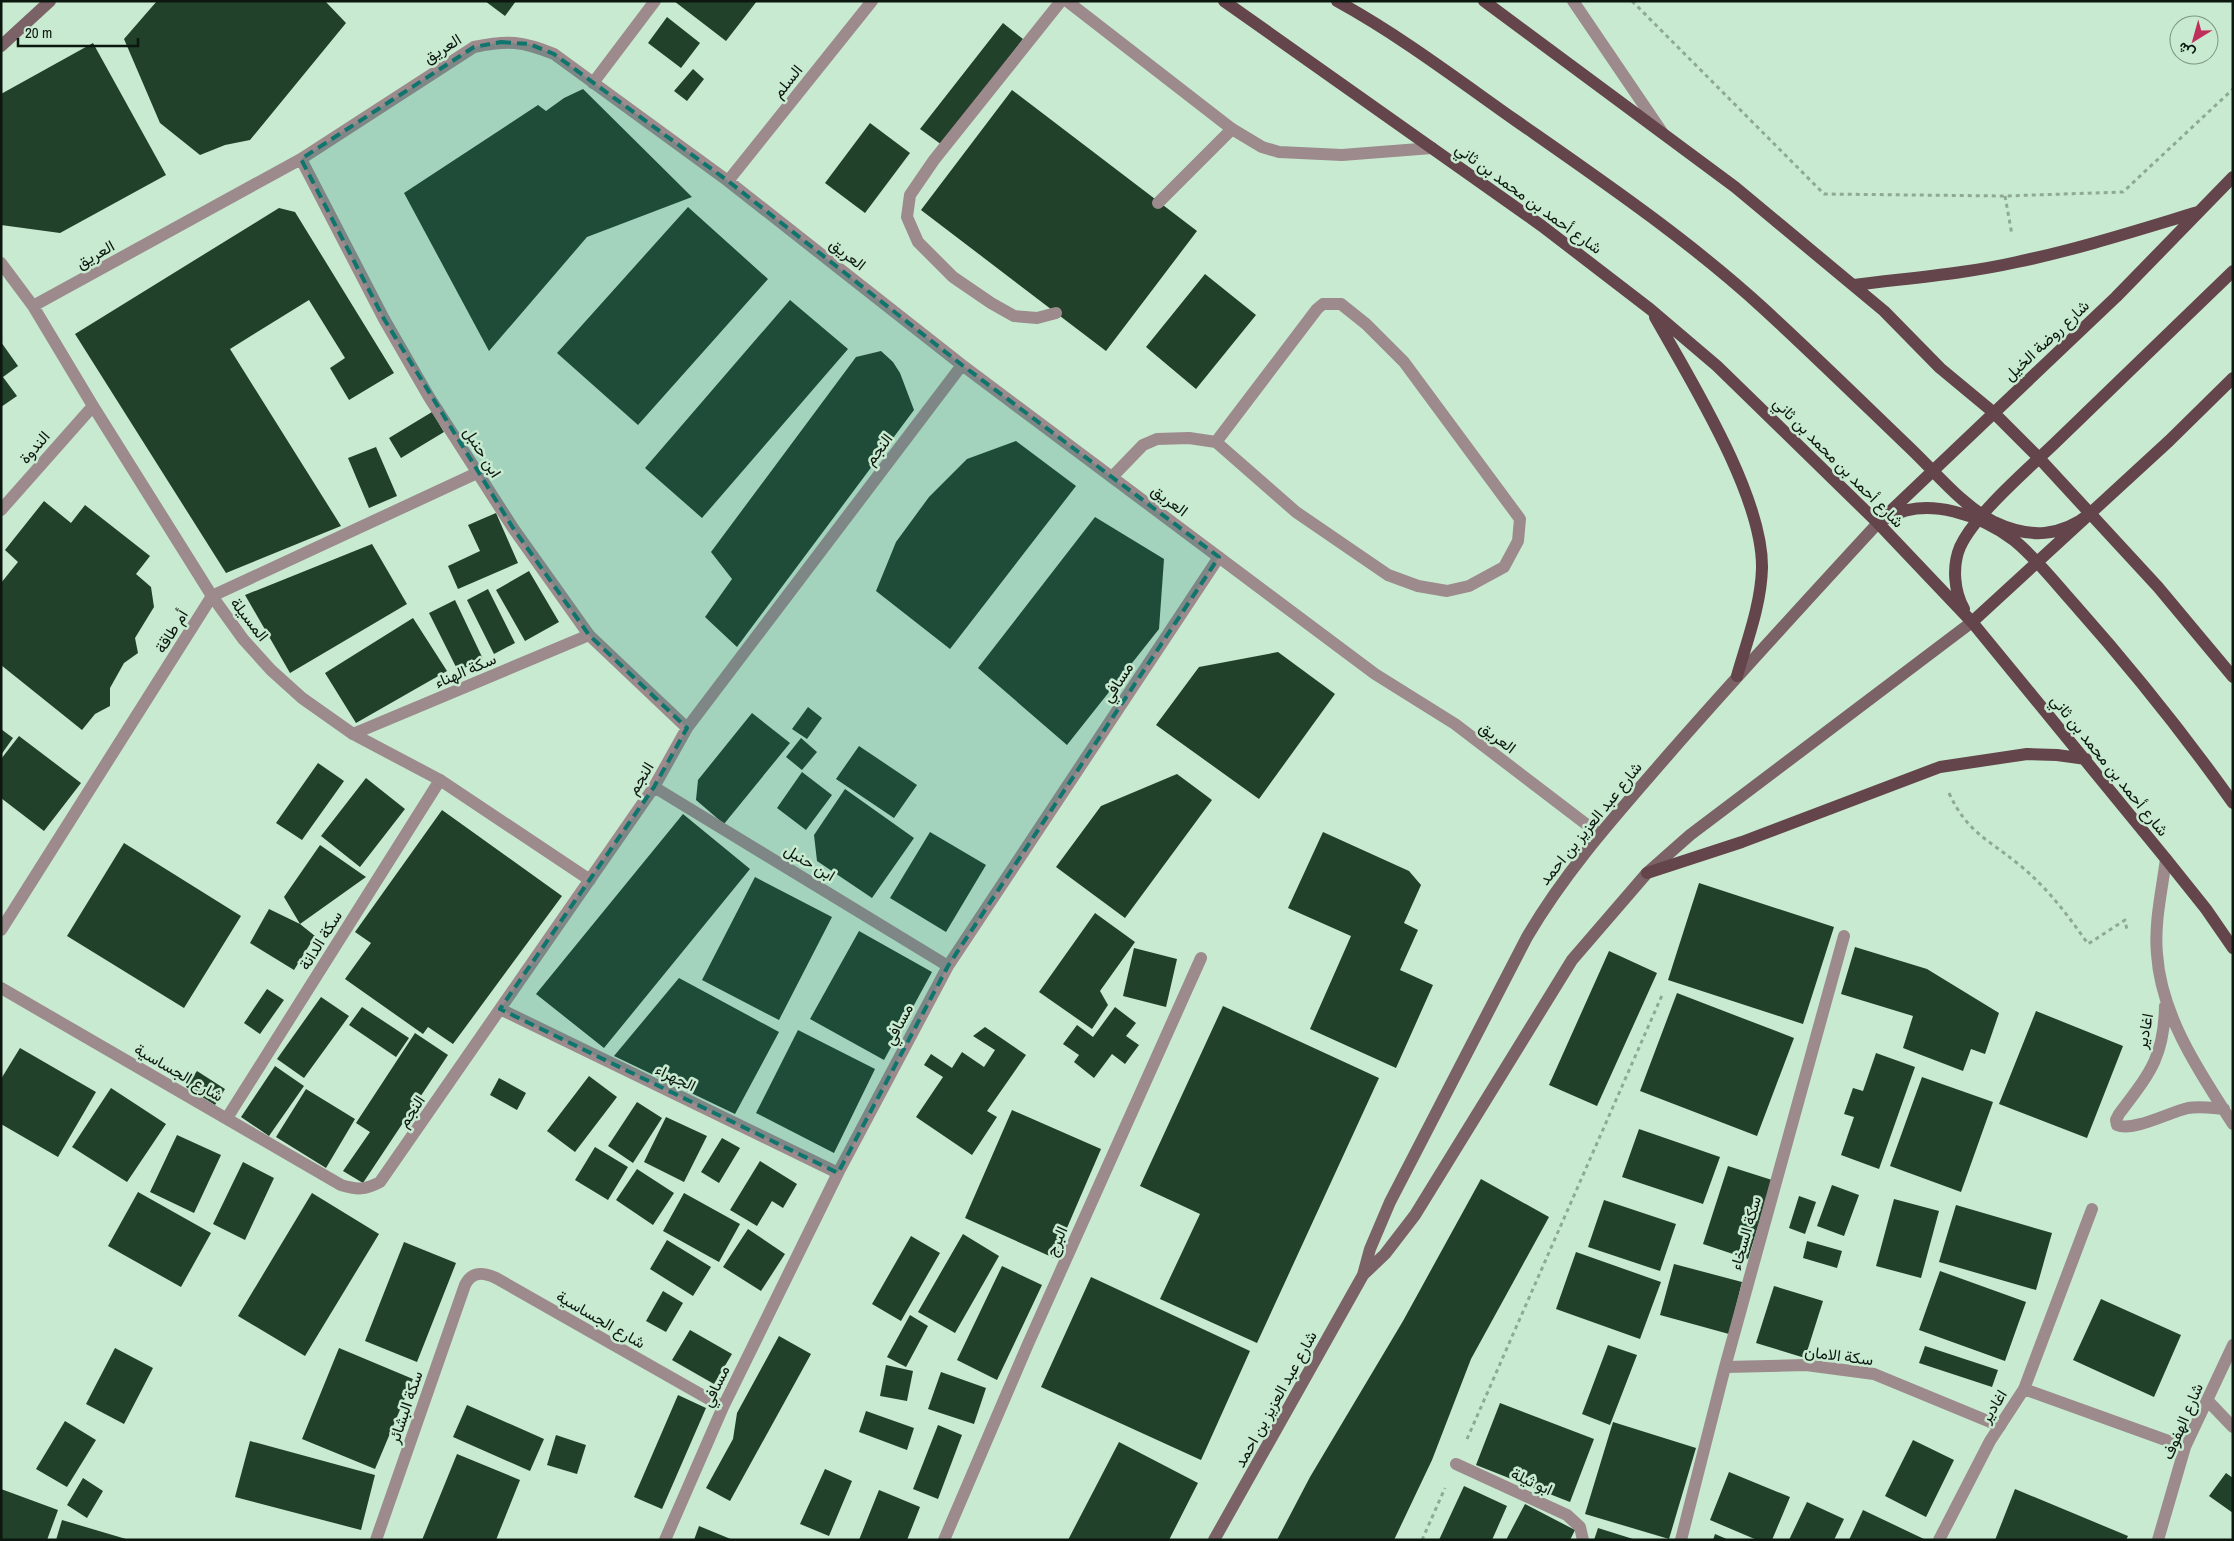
<svg xmlns="http://www.w3.org/2000/svg" width="2234" height="1541" viewBox="0 0 2234 1541" font-family="'Archivo Narrow',Vazirmatn,sans-serif">
	<style>
		.building { fill: #22412b }
		.lines { fill: none; stroke-linecap: round; stroke-linejoin: round }
		.path { stroke: #8ea994; stroke-width: 3; stroke-dasharray: 4 4; stroke-linecap: butt }
		.lane { stroke: #9c8a8d; stroke-width: 12 }
		.street { stroke: #9c8a8d; stroke-width: 12 }
		.secondary { stroke: #7b6266; stroke-width: 12 }
		.primary { stroke: #63454b; stroke-width: 12 }
		.marked { fill: #0f766e; fill-opacity: 0.2; stroke: #0f766e; stroke-width: 4; stroke-dasharray: 10 6; stroke-linejoin: round }
		.labels { text-anchor: middle; dominant-baseline: central; stroke-width: 5; stroke-linejoin: round; paint-order: stroke }
		.street-label { font-size: 16px; fill: #0b170f; stroke: #c8ead0 }
	</style>
	<rect width="100%" height="100%" fill="#c8ead0"/>
	<path class="building" d="M157 1H325L346 23 250 140 225 145 200 155 160 123 124 39Z
		M485 1H516L505 16Z
		M674 1H757L726 41Z
		M667 17 700 43 681 68 648 43Z
		M1003 23 1023 39 942 145 920 129Z
		M93 43 166 175 60 233 1 225V94Z
		M693 69 704 79 687 101 674 91Z
		M583 89 692 197 587 237 489 351 404 193 538 105 546 111 564 98Z
		M1012 90 1197 231 1106 351 921 210Z
		M870 123 910 153 865 213 825 183Z
		M688 207 768 279 638 425 557 353Z
		M279 208 295 212 394 373 349 400 330 368 345 358 309 300 230 349 341 526 226 573 75 334Z
		M1205 274 1256 315 1196 389 1146 347Z
		M790 300 848 349 702 518 645 468Z
		M1 342 18 366 3 377 17 396 1 407Z
		M881 351 893 362 900 373 914 410 737 647 705 617 732 579 711 552 856 357Z
		M432 412 444 432 401 458 389 438Z
		M1016 441 1076 486 950 649 876 591 896 542 929 497 967 459Z
		M376 447 397 496 369 508 348 458Z
		M44 501 71 523 85 505 150 556 136 574 151 587 154 607 135 638 138 653 124 663 110 688V706L95 714 82 730 1 665V583L18 562 5 550Z
		M496 513 518 563 458 589 448 566 480 551 468 525Z
		M1095 517 1164 559 1159 629 1067 745 978 668Z
		M372 544 407 604 290 673 245 595Z
		M529 571 559 622 525 641 496 590Z
		M488 589 515 643 494 654 467 600Z
		M455 600 483 659 458 671 429 613Z
		M413 618 447 671 356 723 325 673Z
		M1278 652 1335 694 1259 799 1156 725 1199 667Z
		M808 707 822 718 807 739 792 729Z
		M752 713 790 743 724 824 696 800 698 780Z
		M1 729 13 738 1 755Z
		M19 736 81 783 44 831 1 798V759Z
		M801 738 817 752 802 770 786 757Z
		M859 746 917 785 894 818 836 779Z
		M318 763 344 781 302 840 276 823Z
		M802 772 832 795 806 830 777 808Z
		M1177 774 1212 800 1125 918 1056 867 1101 806Z
		M366 778 405 809 360 867 321 836Z
		M845 789 914 838 872 898 817 861 814 835Z
		M442 810 562 896 453 1044 428 1027 423 1034 345 979 371 943 355 932Z
		M683 814 750 869 604 1048 536 994Z
		M930 832 986 865 946 932 890 898Z
		M1323 832 1409 871 1421 885 1404 923 1418 930 1400 970 1433 985 1396 1068 1310 1029 1351 936 1288 908Z
		M124 843 241 916 184 1008 67 936Z
		M320 845 366 877 300 924 315 936 294 970 250 943 269 909 300 924 284 897Z
		M755 877 832 917 779 1020 702 980Z
		M1699 883 1834 927 1803 1024 1668 980Z
		M1095 913 1135 942 1100 991 1108 1005 1092 1029 1039 992Z
		M859 931 932 972 884 1060 810 1019Z
		M1855 947 1927 969 1999 1013 1985 1054 1971 1049 1963 1071 1903 1048 1913 1016 1841 994Z
		M1134 948 1177 959 1166 1007 1123 996Z
		M1609 951 1657 973 1597 1106 1549 1085Z
		M679 978 779 1032 735 1114 614 1056Z
		M267 989 284 1000 260 1034 244 1023Z
		M1677 993 1794 1038 1757 1136 1640 1091Z
		M321 997 349 1016 304 1078 277 1059Z
		M1223 1006 1379 1078 1257 1343 1160 1299 1200 1214 1140 1186Z
		M362 1007 409 1038 396 1057 349 1025Z
		M1115 1007 1136 1023 1126 1036 1139 1045 1125 1064 1112 1054 1094 1078 1074 1062 1079 1055 1063 1044 1077 1025 1093 1037Z
		M2036 1011 2123 1046 2087 1138 1999 1104Z
		M985 1027 1026 1055 987 1111 997 1117 972 1155 916 1117 943 1077 924 1065 931 1054 952 1068 962 1052 984 1067 995 1050 973 1036Z
		M798 1030 875 1069 834 1153 756 1113Z
		M415 1033 448 1055 363 1183 343 1171 370 1132 356 1123Z
		M20 1048 96 1092 58 1157 1 1124V1079Z
		M1876 1053 1915 1067 1879 1169 1841 1155 1854 1117 1844 1114 1853 1088 1863 1091Z
		M275 1066 304 1086 269 1136 241 1117Z
		M197 1071 225 1089 215 1105 186 1087Z
		M589 1076 617 1097 575 1152 547 1131Z
		M1922 1077 1993 1102 1961 1192 1890 1166Z
		M499 1078 526 1093 517 1110 490 1095Z
		M111 1088 166 1124 127 1182 72 1147Z
		M306 1089 355 1119 326 1168 276 1137Z
		M637 1102 662 1118 633 1163 608 1146Z
		M1012 1110 1101 1149 1054 1258 965 1218Z
		M666 1117 707 1136 684 1182 644 1162Z
		M1639 1129 1720 1157 1703 1204 1622 1177Z
		M177 1135 221 1155 194 1213 150 1192Z
		M722 1138 740 1148 719 1183 701 1172Z
		M595 1147 628 1167 608 1200 575 1180Z
		M760 1161 797 1184 783 1208 772 1201 757 1226 730 1210Z
		M243 1162 274 1178 245 1240 213 1224Z
		M1728 1166 1772 1180 1748 1259 1703 1244Z
		M637 1169 674 1193 653 1225 616 1200Z
		M1481 1179 1549 1217 1471 1359 1432 1460 1394 1540H1277L1310 1477 1403 1321Z
		M1832 1185 1859 1195 1844 1236 1817 1226Z
		M138 1192 211 1233 181 1287 108 1246Z
		M312 1193 379 1234 305 1356 238 1316Z
		M684 1193 740 1224 719 1262 663 1231Z
		M1799 1196 1816 1202 1805 1234 1789 1228Z
		M1894 1199 1939 1211 1921 1278 1876 1266Z
		M1604 1200 1676 1224 1660 1271 1588 1247Z
		M1956 1205 2052 1233 2036 1290 1939 1262Z
		M748 1229 785 1254 761 1291 723 1267Z
		M963 1234 999 1256 955 1333 918 1312Z
		M911 1236 940 1253 901 1321 872 1304Z
		M667 1240 711 1267 693 1296 650 1269Z
		M1807 1241 1842 1251 1837 1268 1803 1258Z
		M404 1242 456 1263 417 1362 365 1341Z
		M1576 1252 1661 1282 1640 1339 1556 1309Z
		M1674 1264 1742 1282 1729 1334 1660 1315Z
		M1002 1266 1042 1285 997 1380 957 1360Z
		M1940 1271 2026 1302 2005 1361 1919 1330Z
		M1091 1277 1250 1351 1201 1460 1041 1387Z
		M1774 1286 1823 1301 1805 1358 1756 1343Z
		M663 1291 683 1303 666 1332 646 1321Z
		M2101 1299 2181 1335 2154 1397 2073 1360Z
		M910 1315 928 1326 906 1367 887 1357Z
		M690 1330 732 1354 714 1384 672 1360Z
		M779 1336 811 1354 730 1501 706 1488 733 1439 737 1413Z
		M1608 1345 1637 1355 1610 1425 1582 1414Z
		M1925 1346 1998 1370 1992 1387 1919 1363Z
		M115 1348 153 1368 124 1424 86 1404Z
		M339 1348 413 1379 375 1469 302 1439Z
		M886 1365 913 1371 907 1401 880 1396Z
		M941 1372 986 1388 974 1424 928 1409Z
		M678 1395 706 1408 662 1509 634 1497Z
		M1500 1403 1594 1439 1570 1502 1476 1465Z
		M467 1405 544 1439 530 1471 453 1437Z
		M866 1411 914 1428 907 1450 859 1432Z
		M65 1421 96 1440 67 1487 36 1469Z
		M1613 1422 1696 1448 1669 1539 1585 1514Z
		M938 1425 962 1435 938 1499 913 1489Z
		M556 1435 586 1445 577 1474 547 1465Z
		M1913 1440 1954 1460 1926 1517 1885 1496Z
		M250 1441 375 1475 361 1530 235 1497Z
		M1119 1442 1198 1483 1169 1540H1068Z
		M457 1454 520 1480 496 1540H422Z
		M825 1469 852 1481 829 1536 800 1524Z
		M1729 1472 1790 1497 1772 1540H1757L1710 1520Z
		M2226 1473 2233 1478V1513L2209 1496Z
		M83 1478 103 1491 87 1518 67 1505Z
		M1464 1486 1507 1506 1492 1540H1439Z
		M1 1489 58 1510 47 1540H1Z
		M2015 1489 2128 1536 2126 1540H1995Z
		M879 1490 920 1507 907 1540H859Z
		M1807 1502 1844 1519 1834 1540H1789Z
		M1525 1504 1575 1530 1570 1540H1506Z
		M1863 1510 1926 1540H1849Z
		M62 1520 126 1539V1540H56Z
		M699 1526 733 1540H694Z
		M1598 1528 1633 1539V1540H1594Z
		M1715 1534 1729 1540H1713Z"/>
	<g class="lines">
		<path class="path" d="M1632 1 1824 194 2005 196 2123 192 2233 89
			M2005 196 2012 235
			M1949 793C1967 832 1986 838 2017 863 2046 886 2067 914 2088 944L2125 920 2127 930
			M1467 1439 1663 993
			M1422 1540 1445 1488"/>
		<path class="lane" d="M593 83 655 1
			M1158 203 1232 129
			M1056 313 1037 318 1014 316 991 303 953 277 918 242 907 217 910 195 934 160 1061 1
			M1112 477 1143 445 1157 439 1189 438 1216 442 1296 512 1388 575 1418 586 1447 591 1469 586 1504 567 1518 541 1520 519 1404 362 1366 324 1341 304H1323L1317 309 1216 442
			M212 596 477 473
			M353 734 589 635
			M227 1118 440 780
			M1725 1367 1806 1365 1874 1374 2000 1426
			M1456 1464 1567 1515 1580 1527 1583 1540
			M1681 1540 1725 1367 1844 936"/>
		<path class="street" d="M1067 1 1232 129 1262 147 1279 152 1342 155 1432 148
			M1573 1 1662 132
			M301 159 384 319 429 397 513 528 589 635 687 728
			M728 181 872 1
			M1 263 33 306 93 406 212 596 243 639 271 670 302 698 353 734 440 780 590 880
			M33 306 301 159 474 47C508 40 522 41 554 54L728 181 962 365 1375 674 1455 724 1599 834
			M1 510 93 406
			M654 787 948 966
			M2166 859C2162 890 2154 923 2157 954 2161 1016 2200 1073 2233 1124
			M1 930 212 596
			M1 988 341 1185C357 1190 365 1190 380 1182L654 787 687 728 962 365
			M2165 1006C2164 1058 2149 1074 2119 1114L2116 1120 2117 1125C2133 1132 2170 1112 2188 1108 2200 1106 2212 1108 2224 1109
			M500 1009 838 1173
			M2024 1389 2092 1209
			M2208 1401 2233 1427
			M376 1540 465 1285C472 1271 483 1272 496 1278L723 1407
			M665 1540 723 1407 838 1173 948 966 1219 557
			M944 1540 1028 1344 1201 958
			M1939 1540 1990 1441 2024 1389 2185 1447
			M2158 1540 2185 1447 2233 1345"/>
		<path class="secondary" d="M1 46 50 1
			M1363 1275 1385 1254 1415 1215 1572 960 1647 873 1690 835 1972 622
			M1214 1540 1363 1275 1370 1249 1390 1202 1527 937C1566 870 1617 814 1668 755 1736 677 1807 600 1878 523"/>
		<path class="primary" d="M1224 1 1542 226 1650 309 1717 366 1878 523 1972 622 2166 859 2206 909 2233 948
			M1337 1C1399 35 1457 79 1515 120 1598 178 1689 240 1764 309 1814 355 1863 403 1912 450 1938 475 1962 505 1994 522 2030 539 2061 537 2091 513
			M1484 1 1735 187 1884 311 1940 368 1993 412 2039 458 2158 587 2233 677
			M1854 285C1909 278 1964 274 2017 262 2079 249 2138 230 2198 212
			M1655 317C1691 381 1763 496 1762 568 1761 605 1747 641 1737 676
			M1888 518C1927 495 1982 516 2015 541 2037 559 2056 584 2075 605 2131 668 2184 734 2233 803
			M1878 523 2116 297 2233 177
			M1964 609C1954 591 1952 566 1960 547 1975 514 2028 469 2055 443 2114 386 2174 328 2233 271
			M1972 622 2169 441 2233 378
			M1647 873 1742 842 1940 767 2027 754 2057 755 2086 759"/>
	</g>
	<path class="marked" d="M501 42 529 44 554 54 728 181 962 365 1219 557 948 966 838 1173 500 1009 654 787 687 728 589 635 513 528 384 319 301 159 474 47Z"/>
	<g class="labels">
		<g class="street-label">
			<text transform="translate(442 48) rotate(-32)">العريق</text>
			<text transform="translate(787 81) rotate(-51)">السلم</text>
			<text transform="translate(1529 198) rotate(36)">شارع أحمد بن محمد بن ثاني</text>
			<text transform="translate(95 254) rotate(-29)">العريق</text>
			<text transform="translate(848 254) rotate(38)">العريق</text>
			<text transform="translate(2046 340) rotate(-43)">شارع روضة الخيل</text>
			<text transform="translate(34 447) rotate(-49)">الندوة</text>
			<text transform="translate(878 449) rotate(-53)">النجم</text>
			<text transform="translate(483 452) rotate(58)">ابن حنبل</text>
			<text transform="translate(1839 462) rotate(45)">شارع أحمد بن محمد بن ثاني</text>
			<text transform="translate(1170 500) rotate(37)">العريق</text>
			<text transform="translate(250 619) rotate(52)">المسيلة</text>
			<text transform="translate(171 631) rotate(-58)">أم طاقة</text>
			<text transform="translate(465 670) rotate(-23)">سكة الهناء</text>
			<text transform="translate(1117 682) rotate(-57)">مسافي</text>
			<text transform="translate(1498 737) rotate(37)">العريق</text>
			<text transform="translate(2110 765) rotate(51)">شارع أحمد بن محمد بن ثاني</text>
			<text transform="translate(640 778) rotate(-58)">النجم</text>
			<text transform="translate(1590 823) rotate(-51)">شارع عبد العزيز بن احمد</text>
			<text transform="translate(810 862) rotate(31)">ابن حنبل</text>
			<text transform="translate(320 940) rotate(-58)">سكة الدانة</text>
			<text transform="translate(898 1024) rotate(-62)">مسافي</text>
			<text transform="translate(2144 1031) rotate(-79)">اغادير</text>
			<text transform="translate(179 1072) rotate(30)">شارع الجساسية</text>
			<text transform="translate(676 1077) rotate(26)">الجهراء</text>
			<text transform="translate(411 1111) rotate(-56)">النجم</text>
			<text transform="translate(1745 1233) rotate(-74)">سكة السخاء</text>
			<text transform="translate(1056 1241) rotate(-66)">البرج</text>
			<text transform="translate(601 1319) rotate(30)">شارع الجساسية</text>
			<text transform="translate(1839 1355) rotate(7)">سكة الامان</text>
			<text transform="translate(715 1386) rotate(-64)">مسافي</text>
			<text transform="translate(1275 1399) rotate(-61)">شارع عبد العزيز بن احمد</text>
			<text transform="translate(1993 1406) rotate(-58)">اغادير</text>
			<text transform="translate(405 1407) rotate(-71)">سكة البشائر</text>
			<text transform="translate(2182 1421) rotate(-67)">شارع الهفوف</text>
			<text transform="translate(1532 1481) rotate(25)">ابو ثيلة</text>
		</g>
	</g>
	<rect width="2234" height="1541" fill="none" stroke="#0b170f" stroke-width="5"/>
	<g transform="translate(2194 40) rotate(217)"><circle r="24" fill="#c8ead0" stroke="#7c9683"/>
	<path d="M0-4L9 19L0 12L-9 19Z" fill="#be2f5b"/>
	<text y="-8" font-size="14" font-weight="bold" text-anchor="middle" fill="#0b170f">ش</text>
	</g>
	<path d="M18 38v8h120v-8" fill="none" stroke="#0b170f" stroke-width="2.5"/>
	<text x="25" y="38" font-size="15" fill="#0b170f" stroke="#c8ead0" stroke-width="4" paint-order="stroke">20 m</text>
</svg>
